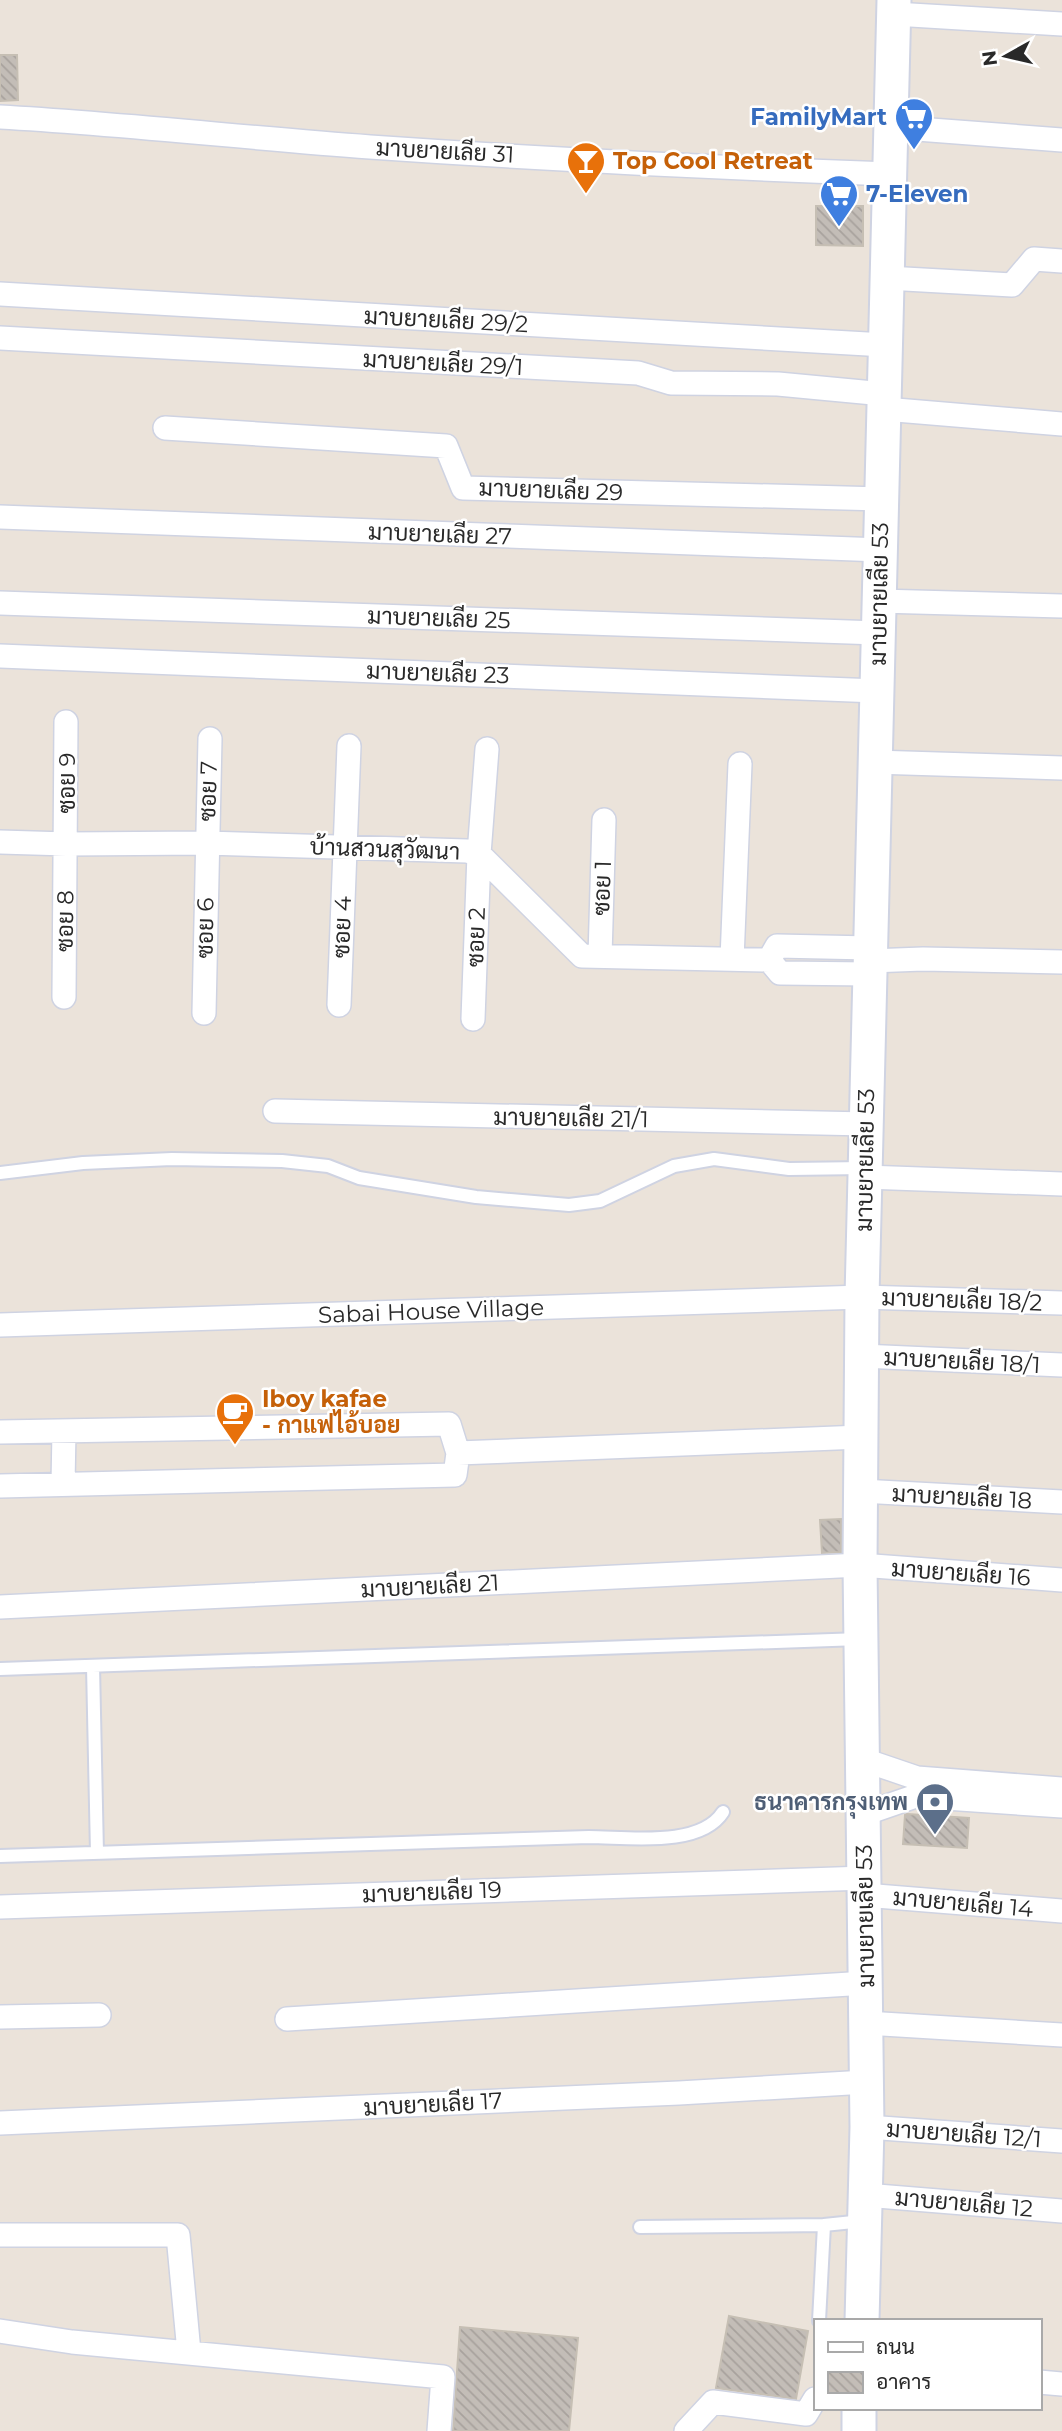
<svg xmlns="http://www.w3.org/2000/svg" width="1062" height="2431" viewBox="0 0 1062 2431" font-family="Montserrat,Sarabun,sans-serif">
	<style>
		.building { fill: url(#building-back-hatch); stroke: #c6bfb4; stroke-width: 2 }
		.lines { fill: none; stroke-linecap: round; stroke-linejoin: round }
		.lane-casing { stroke: #cfd3e2; stroke-width: 16 }
		.street-casing { stroke: #cfd3e2; stroke-width: 26 }
		.secondary-casing { stroke: #cfd3e2; stroke-width: 37 }
		.lane { stroke: #fff; stroke-width: 12 }
		.street { stroke: #fff; stroke-width: 23 }
		.secondary { stroke: #fff; stroke-width: 33 }
		.labels { text-anchor: middle; dominant-baseline: central; stroke-width: 5; stroke-linejoin: round; paint-order: stroke }
		.shop-label { font-size: 23px; font-weight: bold; fill: #366cbe; stroke: #fff; text-anchor: end }
		.street-label { font-size: 23px; fill: #292929; stroke: #fff }
		.food-label { font-size: 23px; font-weight: bold; fill: #c56008; stroke: #fff; text-anchor: start }
		.service-label { font-size: 23px; font-weight: bold; fill: #4e5e75; stroke: #fff; text-anchor: end }
	</style>
	<defs>
		<pattern id="building-back-hatch" width="6" height="6" patternUnits="userSpaceOnUse" patternTransform="scale(1.75)"><rect width="6" height="6" fill="#c3bdb7"/><path d="M-1 5l2 2M0 0l6 6M5-1l2 2" fill="none" stroke="#a8a29d"/></pattern>
	</defs>
	<rect width="100%" height="100%" fill="#ebe3da"/>
	<path class="building" d="M0 55H17L18 100 0 101Z
		M816 206H863V246L816 245Z
		M841 1519V1552L822 1553 820 1520Z
		M907 1814 969 1818 967 1848 903 1844 905 1815Z
		M729 2316 808 2331 796 2399 716 2388Z
		M460 2327 578 2338 569 2431H453Z"/>
	<g class="lines">
		<defs>
			<path id="lane" d="M0 1173 83 1163 172 1159 282 1161 328 1166 359 1178 476 1197 569 1205 600 1201 674 1166 714 1159 789 1169 865 1168
				M93 1666 97 1853
				M0 1669 860 1639
				M0 1856 589 1837C628 1837 700 1848 723 1812
				M640 2227 824 2225
				M819 2321 824 2225 863 2221"/>
			<path id="street" d="M894 14 1062 24
				M0 117C124 124 247 138 370 147 543 159 717 168 890 174
				M891 127 1062 140
				M887 278 1012 285 1034 259 1062 261
				M0 294 885 345
				M0 338 638 373 671 383 778 384 884 394
				M884 409 1062 424
				M165 428 446 446 463 488 882 499
				M0 517 881 550
				M879 601 1062 606
				M0 603 878 633
				M0 656 877 691
				M874 762 1062 768
				M0 842 67 844 206 843 467 851 479 854 582 956 769 960 780 973 869 974
				M600 956 604 820
				M732 959 740 764
				M769 960 777 946 870 948
				M870 961 923 959 1062 962
				M64 997 66 722
				M339 1005 349 746
				M204 1013 210 739
				M473 1019 479 854 487 749
				M275 1111 867 1124
				M865 1177 1062 1184
				M0 1325 862 1297 1062 1303
				M862 1356 1062 1365
				M0 1432 449 1424 458 1453 455 1475 0 1486
				M458 1453 861 1437
				M63 1484 64 1431
				M861 1491 1062 1502
				M0 1607 860 1565 1062 1580
				M864 1760 917 1778 1062 1789
				M864 1814 916 1796 1062 1806
				M864 1895 1062 1911
				M0 1907 865 1878
				M0 2017 99 2015
				M287 2019 866 1983
				M866 2023 1062 2035
				M0 2123 679 2093 866 2082
				M867 2127 1062 2141
				M865 2195 1062 2211
				M0 2235H178L189 2352
				M0 2331 72 2342 443 2377 439 2431
				M1039 2382 1062 2384
				M686 2431 713 2402 806 2414 815 2399"/>
			<path id="secondary" d="M862 2321 867 2127 860 1565 862 1297 894 0
				M859 2431V2408"/>
		</defs>
		<use href="#lane" class="lane-casing"/>
		<use href="#street" class="street-casing"/>
		<use href="#secondary" class="secondary-casing"/>
		<use href="#lane" class="lane"/>
		<use href="#street" class="street"/>
		<use href="#secondary" class="secondary"/>
	</g>
	<defs>
		<symbol id="supermarket-pin" viewBox="-11 -11 22 30"><path d="M0 17L-7.5 6A9.5 9.5 0 1 1 7.5 6Z" fill="#3f7fe0" stroke="#fff"/><path d="M-6-5.5h2.5l.6 2H6L4.5 2H-2.5L-4.4-4H-6ZM-1.5 3.2a1.3 1.3 0 1 0 .1 0ZM3 3.2a1.3 1.3 0 1 0 .1 0Z" fill="#fff"/></symbol>
		<symbol id="bar-pin" viewBox="-11 -11 22 30"><path d="M0 17L-7.5 6A9.5 9.5 0 1 1 7.5 6Z" fill="#e8710a" stroke="#fff"/><path d="M-6-5H6L.8 .8V4.5H3.5V6h-7V4.5H-.8V.8Z" fill="#fff"/></symbol>
		<symbol id="cafe-pin" viewBox="-11 -11 22 30"><path d="M0 17L-7.5 6A9.5 9.5 0 1 1 7.5 6Z" fill="#e8710a" stroke="#fff"/><path d="M-5.5-4.5H6V0H3Q3 3.5 0 3.5H-2.5Q-5.5 3.5-5.5 0ZM3-3.2v2h1.7v-2ZM-6 4.5H4V6H-6Z" fill="#fff"/></symbol>
		<symbol id="bank-pin" viewBox="-11 -11 22 30"><path d="M0 17L-7.5 6A9.5 9.5 0 1 1 7.5 6Z" fill="#5c6f8a" stroke="#fff"/><path d="M-6-4H6V4H-6ZM0-2.3a2.3 2.3 0 1 0 0 4.6a2.3 2.3 0 1 0 0-4.6Z" fill="#fff"/></symbol>
	</defs>
	<g fill-rule="evenodd">
		<use href="#supermarket-pin" x="892" y="95" width="44" height="60"/>
		<use href="#bar-pin" x="564" y="139" width="44" height="60"/>
		<use href="#supermarket-pin" x="817" y="172" width="44" height="60"/>
		<use href="#cafe-pin" x="213" y="1390" width="44" height="60"/>
		<use href="#bank-pin" x="913" y="1780" width="44" height="60"/>
	</g>
	<g class="labels">
		<g class="shop-label">
			<text x="887" y="117">FamilyMart</text>
			<text x="866" y="194" text-anchor="start">7-Eleven</text>
		</g>
		<g class="street-label">
			<text transform="translate(445 151) rotate(3)">มาบยายเลีย 31</text>
			<text transform="translate(446 320) rotate(3)">มาบยายเลีย 29/2</text>
			<text transform="translate(443 363) rotate(3)">มาบยายเลีย 29/1</text>
			<text transform="translate(551 490) rotate(2)">มาบยายเลีย 29</text>
			<text transform="translate(440 534) rotate(2)">มาบยายเลีย 27</text>
			<text transform="translate(879 594) rotate(-89)">มาบยายเลีย 53</text>
			<text transform="translate(439 618) rotate(2)">มาบยายเลีย 25</text>
			<text transform="translate(438 673) rotate(2)">มาบยายเลีย 23</text>
			<text transform="translate(67 783) rotate(-90)">ซอย 9</text>
			<text transform="translate(208 791) rotate(-88)">ซอย 7</text>
			<text transform="translate(385 849) rotate(2)">บ้านสวนสุวัฒนา</text>
			<text transform="translate(602 888) rotate(-88)">ซอย 1</text>
			<text transform="translate(65 921) rotate(-89)">ซอย 8</text>
			<text transform="translate(342 927) rotate(-88)">ซอย 4</text>
			<text transform="translate(205 928) rotate(-89)">ซอย 6</text>
			<text transform="translate(476 937) rotate(-88)">ซอย 2</text>
			<text transform="translate(571 1118) rotate(1)">มาบยายเลีย 21/1</text>
			<text transform="translate(865 1160) rotate(-89)">มาบยายเลีย 53</text>
			<text transform="translate(962 1300) rotate(2)">มาบยายเลีย 18/2</text>
			<text transform="translate(431 1311) rotate(-2)">Sabai House Village</text>
			<text transform="translate(962 1361) rotate(3)">มาบยายเลีย 18/1</text>
			<text transform="translate(962 1497) rotate(3)">มาบยายเลีย 18</text>
			<text transform="translate(961 1573) rotate(4)">มาบยายเลีย 16</text>
			<text transform="translate(430 1586) rotate(-3)">มาบยายเลีย 21</text>
			<text transform="translate(432 1892) rotate(-2)">มาบยายเลีย 19</text>
			<text transform="translate(963 1903) rotate(5)">มาบยายเลีย 14</text>
			<text transform="translate(865 1916) rotate(-91)">มาบยายเลีย 53</text>
			<text transform="translate(433 2104) rotate(-3)">มาบยายเลีย 17</text>
			<text transform="translate(964 2134) rotate(4)">มาบยายเลีย 12/1</text>
			<text transform="translate(964 2203) rotate(5)">มาบยายเลีย 12</text>
		</g>
		<g class="food-label">
			<text x="613" y="161">Top Cool Retreat</text>
			<text x="262" y="1399">Iboy kafae<tspan x="262" dy="26">- กาแฟไอ้บอย</tspan></text>
		</g>
		<g class="service-label">
			<text x="908" y="1802">ธนาคารกรุงเทพ</text>
		</g>
	</g>
	<rect x="814" y="2319" width="228" height="91" fill="#ffffff" stroke="#a9a9a9" stroke-width="2"/>
	<rect x="828" y="2342" width="35" height="10" fill="#ffffff" stroke="#a9a9a9" stroke-width="2"/>
	<text x="876" y="2354" font-size="21" fill="#292929">ถนน</text>
	<rect x="828" y="2372" width="35" height="21" fill="url(#building-back-hatch)" stroke="#a9a9a9" stroke-width="2"/>
	<text x="876" y="2389" font-size="21" fill="#292929">อาคาร</text>
	<g transform="translate(1006 56) rotate(262)" stroke="#ffffff" stroke-width="5" paint-order="stroke">
	<path d="M0-5L12 26L0 18L-12 26Z" fill="#292929"/>
	<text y="-10" font-size="19" font-weight="bold" text-anchor="middle" fill="#292929">N</text>
	</g>
</svg>
